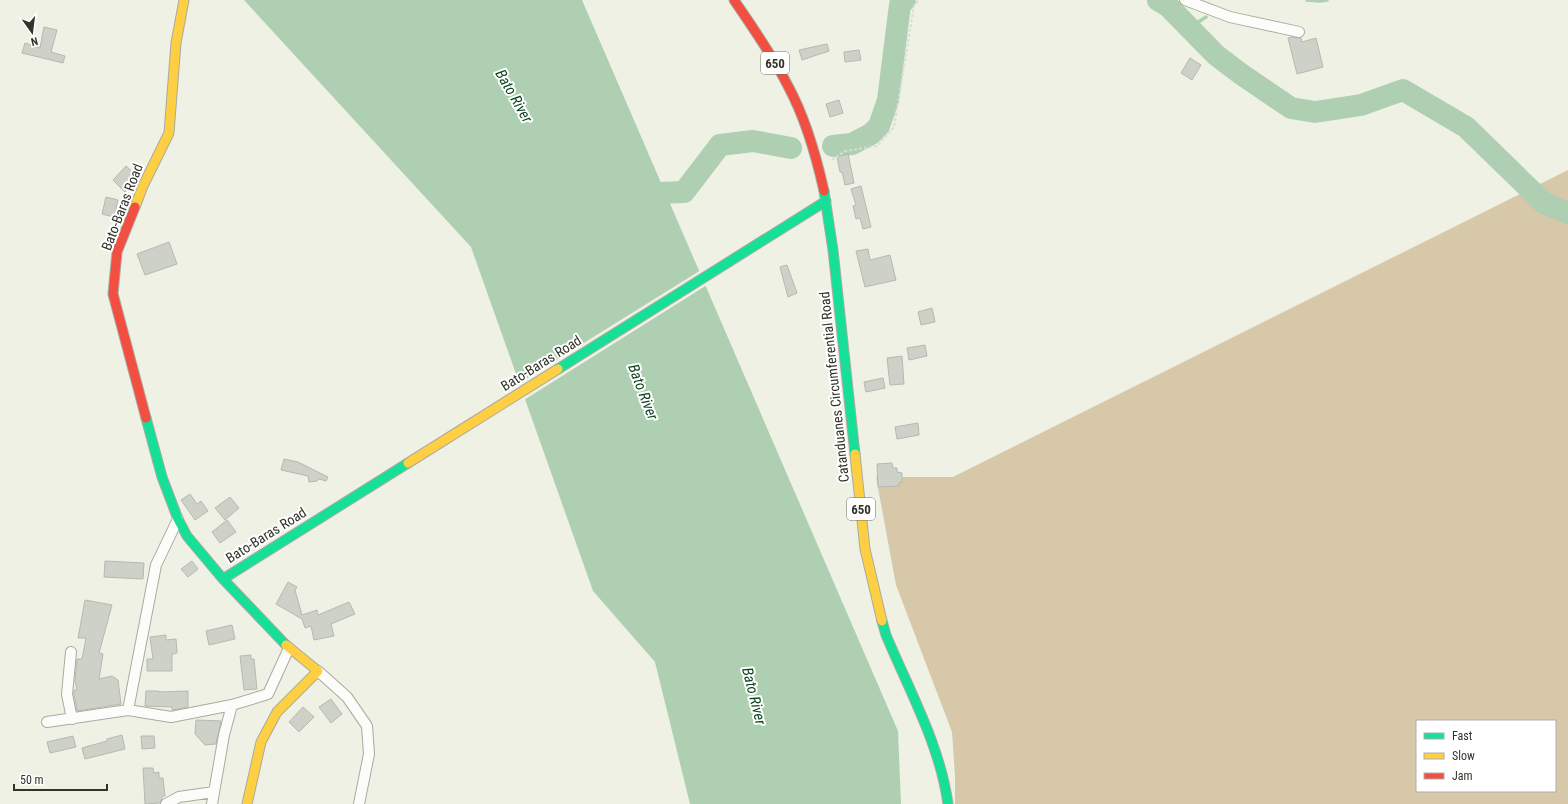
<svg xmlns="http://www.w3.org/2000/svg" width="1568" height="804" viewBox="0 0 1568 804" font-family="'Roboto Condensed',sans-serif">
	<style>
		.forest { fill: #d7c8a9; fill-rule: evenodd }
		.water { fill: #aecfb2 }
		.pier { fill: #eef1e4 }
		.lines { fill: none; stroke-linecap: round; stroke-linejoin: round }
		.stream { stroke: #aecfb2; stroke-width: 3.5 }
		.river { stroke: #aecfb2; stroke-width: 22 }
		.building { fill: #cdd1c7; stroke: #b6b9b0 }
		.street-casing { stroke: #a9aba1; stroke-width: 12 }
		.fast-casing { stroke: #a9aba1; stroke-width: 11 }
		.slow-casing { stroke: #a9aba1; stroke-width: 11 }
		.jam-casing { stroke: #a9aba1; stroke-width: 11 }
		.path { stroke: #dadcd7; stroke-width: 2; stroke-dasharray: 3 2; stroke-linecap: butt }
		.street { stroke: #fcfdfb; stroke-width: 10 }
		.fast { stroke: #16e098; stroke-width: 9 }
		.slow { stroke: #ffcf43; stroke-width: 9 }
		.jam { stroke: #f24e42; stroke-width: 9 }
		.labels { text-anchor: middle; dominant-baseline: central; stroke-width: 4; stroke-linejoin: round; paint-order: stroke }
		.shield { fill: #fff; stroke: #70706b; stroke-width: 1 }
		.shield-label { font-size: 13px; font-weight: bold; fill: #32332b }
		.street-label { font-size: 14px; fill: #32332b; stroke: #fff }
		.water-label { font-size: 15px; font-style: italic; fill: #0e4422; stroke: #fff }
	</style>
	<rect width="100%" height="100%" fill="#eef1e4"/>
	<path class="forest" d="M1568 170V804H955V776L952 732 896 585 876 477H953ZM1417 721H1555V791H1417Z"/>
	<path class="water" d="M244 0H582L898 731 901 804H690L655 662 593 591 471 247Z"/>
	<path class="pier" d="M701 270 707 285 524 400 518 384Z"/>
	<g class="lines">
		<path class="stream" d="M1307 0 1320 1 1327 0
			M1189 28 1206 17"/>
		<path class="river" d="M1158 0 1168 6 1216 55 1241 74 1291 108 1315 112 1361 105 1403 90 1466 127 1544 203 1568 213
			M833 146 852 144 871 134 879 126 888 100 900 5 905 0
			M635 194 684 192 720 145 753 141 791 148"/>
	</g>
	<path class="building" d="M44 27 57 30 51 52 65 56 63 63 22 53 25 43 40 48Z
		M1291 37 1301 38 1302 42 1316 38 1323 67 1297 74 1288 38Z
		M827 44 829 51 802 60 799 50Z
		M859 50 861 60 845 62 844 52Z
		M1190 58 1201 65 1192 80 1181 73Z
		M839 100 843 113 830 117 826 104Z
		M848 154 854 183 845 185 842 172H840L837 157Z
		M126 166 138 177 125 192 113 180Z
		M861 186 871 227 863 229 860 218 856 219 853 206 856 205 851 189Z
		M106 197 118 200 114 217 102 214Z
		M169 242 177 264 145 275 137 254Z
		M868 249 870 260 890 255 896 280 865 287 856 251Z
		M787 265 797 293 788 297 780 267Z
		M932 308 935 322 921 325 918 312Z
		M925 345 927 356 909 360 907 348Z
		M902 356 904 384 890 385 887 358Z
		M883 378 885 388 866 392 864 382Z
		M918 423 919 435 897 439 895 427Z
		M284 459 298 462 328 477 326 481 319 479 317 481 309 482 308 476 281 470Z
		M892 463 893 468H897V472L902 473V482L899 483V486L878 487 877 464Z
		M190 494 197 504 201 501 208 511 195 520 181 500Z
		M230 497 239 508 225 520 215 508Z
		M227 520 236 532 220 543 212 532Z
		M105 561 144 563 143 579 104 577Z
		M192 561 198 569 188 577 181 569Z
		M288 582 297 587 295 590 302 615 317 610 318 615 349 602 355 614 331 624 334 636 314 640 311 626 305 628 302 619 276 604Z
		M85 600 112 605 99 653 103 654 99 679 112 676 118 680 121 704 77 711 74 694V690H77L75 681 77 659H82L86 638H78Z
		M232 625 235 639 209 645 206 631Z
		M166 635V640L176 639 177 653 172 654V671H147V659H153L150 637Z
		M251 655V659H254L257 689 244 690 240 656Z
		M146 691H159L158 692 188 691V707L172 710V707L145 706Z
		M331 699 342 714 331 723 319 707Z
		M303 707 314 717 299 732 289 722Z
		M196 720 221 721 216 744 205 745 195 734Z
		M122 735 125 749 85 759 82 748 107 741V739Z
		M73 736 76 747 50 753 47 742Z
		M141 736H154L155 748 142 749Z
		M143 768H153L154 773 159 772V778H163L165 796H162V799L160 803 145 804Z"/>
	<g class="lines">
		<defs>
			<path id="street" d="M1185 0 1230 17 1299 32
				M71 652 67 694 72 719
				M318 671 347 697 367 726 369 754 359 804
				M128 710 156 565 178 519
				M47 722 128 710 171 717 232 705 268 694 289 648
				M166 804 179 797 214 792
				M212 804 224 735 232 705"/>
			<path id="fast" d="M824 191 833 250 855 454
				M558 369 826 201
				M146 418 162 477 178 519 187 536 223 579 286 645
				M223 579 408 463
				M882 621 886 635C909 690 940 745 948 804"/>
			<path id="slow" d="M135 207 143 186 169 133 176 43 184 0
				M855 454 865 549 882 621
				M408 463 558 369
				M247 804 261 742 277 712 318 671 286 645"/>
			<path id="jam" d="M734 0C753 28 773 56 788 86 806 119 816 155 824 191
				M135 207 117 252 113 294 146 418"/>
		</defs>
		<use href="#street" class="street-casing"/>
		<use href="#fast" class="fast-casing"/>
		<use href="#slow" class="slow-casing"/>
		<use href="#jam" class="jam-casing"/>
		<path class="path" d="M832 160 845 151 877 146 894 127 914 6 919 0"/>
		<use href="#street" class="street"/>
		<use href="#fast" class="fast"/>
		<use href="#slow" class="slow"/>
		<use href="#jam" class="jam"/>
	</g>
	<g class="labels">
		<g class="shield">
			<rect x="761" y="52" width="28" height="22" rx="3"/>
			<rect x="847" y="498" width="28" height="22" rx="3"/>
		</g>
		<g class="shield-label">
			<text x="775" y="63">650</text>
			<text x="861" y="509">650</text>
		</g>
		<g class="street-label">
			<text transform="translate(122 207) rotate(-69)">Bato-Baras Road</text>
			<text transform="translate(541 363) rotate(-32)">Bato-Baras Road</text>
			<text transform="translate(834 387) rotate(-96)">Catanduanes Circumferential Road</text>
			<text transform="translate(266 535) rotate(-32)">Bato-Baras Road</text>
		</g>
		<g class="water-label">
			<text transform="translate(514 96) rotate(60)">Bato River</text>
			<text transform="translate(643 392) rotate(69)">Bato River</text>
			<text transform="translate(754 696) rotate(76)">Bato River</text>
		</g>
	</g>
	<rect x="1416" y="720" width="140" height="72" fill="#ffffff" stroke="#adadaa"/>
	<rect x="1424" y="733" width="20" height="6" fill="#16e098" stroke="#adadaa"/>
	<text x="1452" y="740" font-size="12" fill="#32332b">Fast</text>
	<rect x="1424" y="753" width="20" height="6" fill="#ffcf43" stroke="#adadaa"/>
	<text x="1452" y="760" font-size="12" fill="#32332b">Slow</text>
	<rect x="1424" y="773" width="20" height="6" fill="#f24e42" stroke="#adadaa"/>
	<text x="1452" y="780" font-size="12" fill="#32332b">Jam</text>
	<g transform="translate(32 32) rotate(166)" stroke="#ffffff" stroke-width="3" paint-order="stroke">
	<path d="M0-3L7 15L0 10L-7 15Z" fill="#32332b"/>
	<text y="-6" font-size="11" font-weight="bold" text-anchor="middle" fill="#32332b">N</text>
	</g>
	<path d="M14 784v6h93v-6" fill="none" stroke="#32332b" stroke-width="2"/>
	<text x="20" y="784" font-size="12" fill="#32332b" stroke="#ffffff" stroke-width="3" paint-order="stroke">50 m</text>
</svg>
